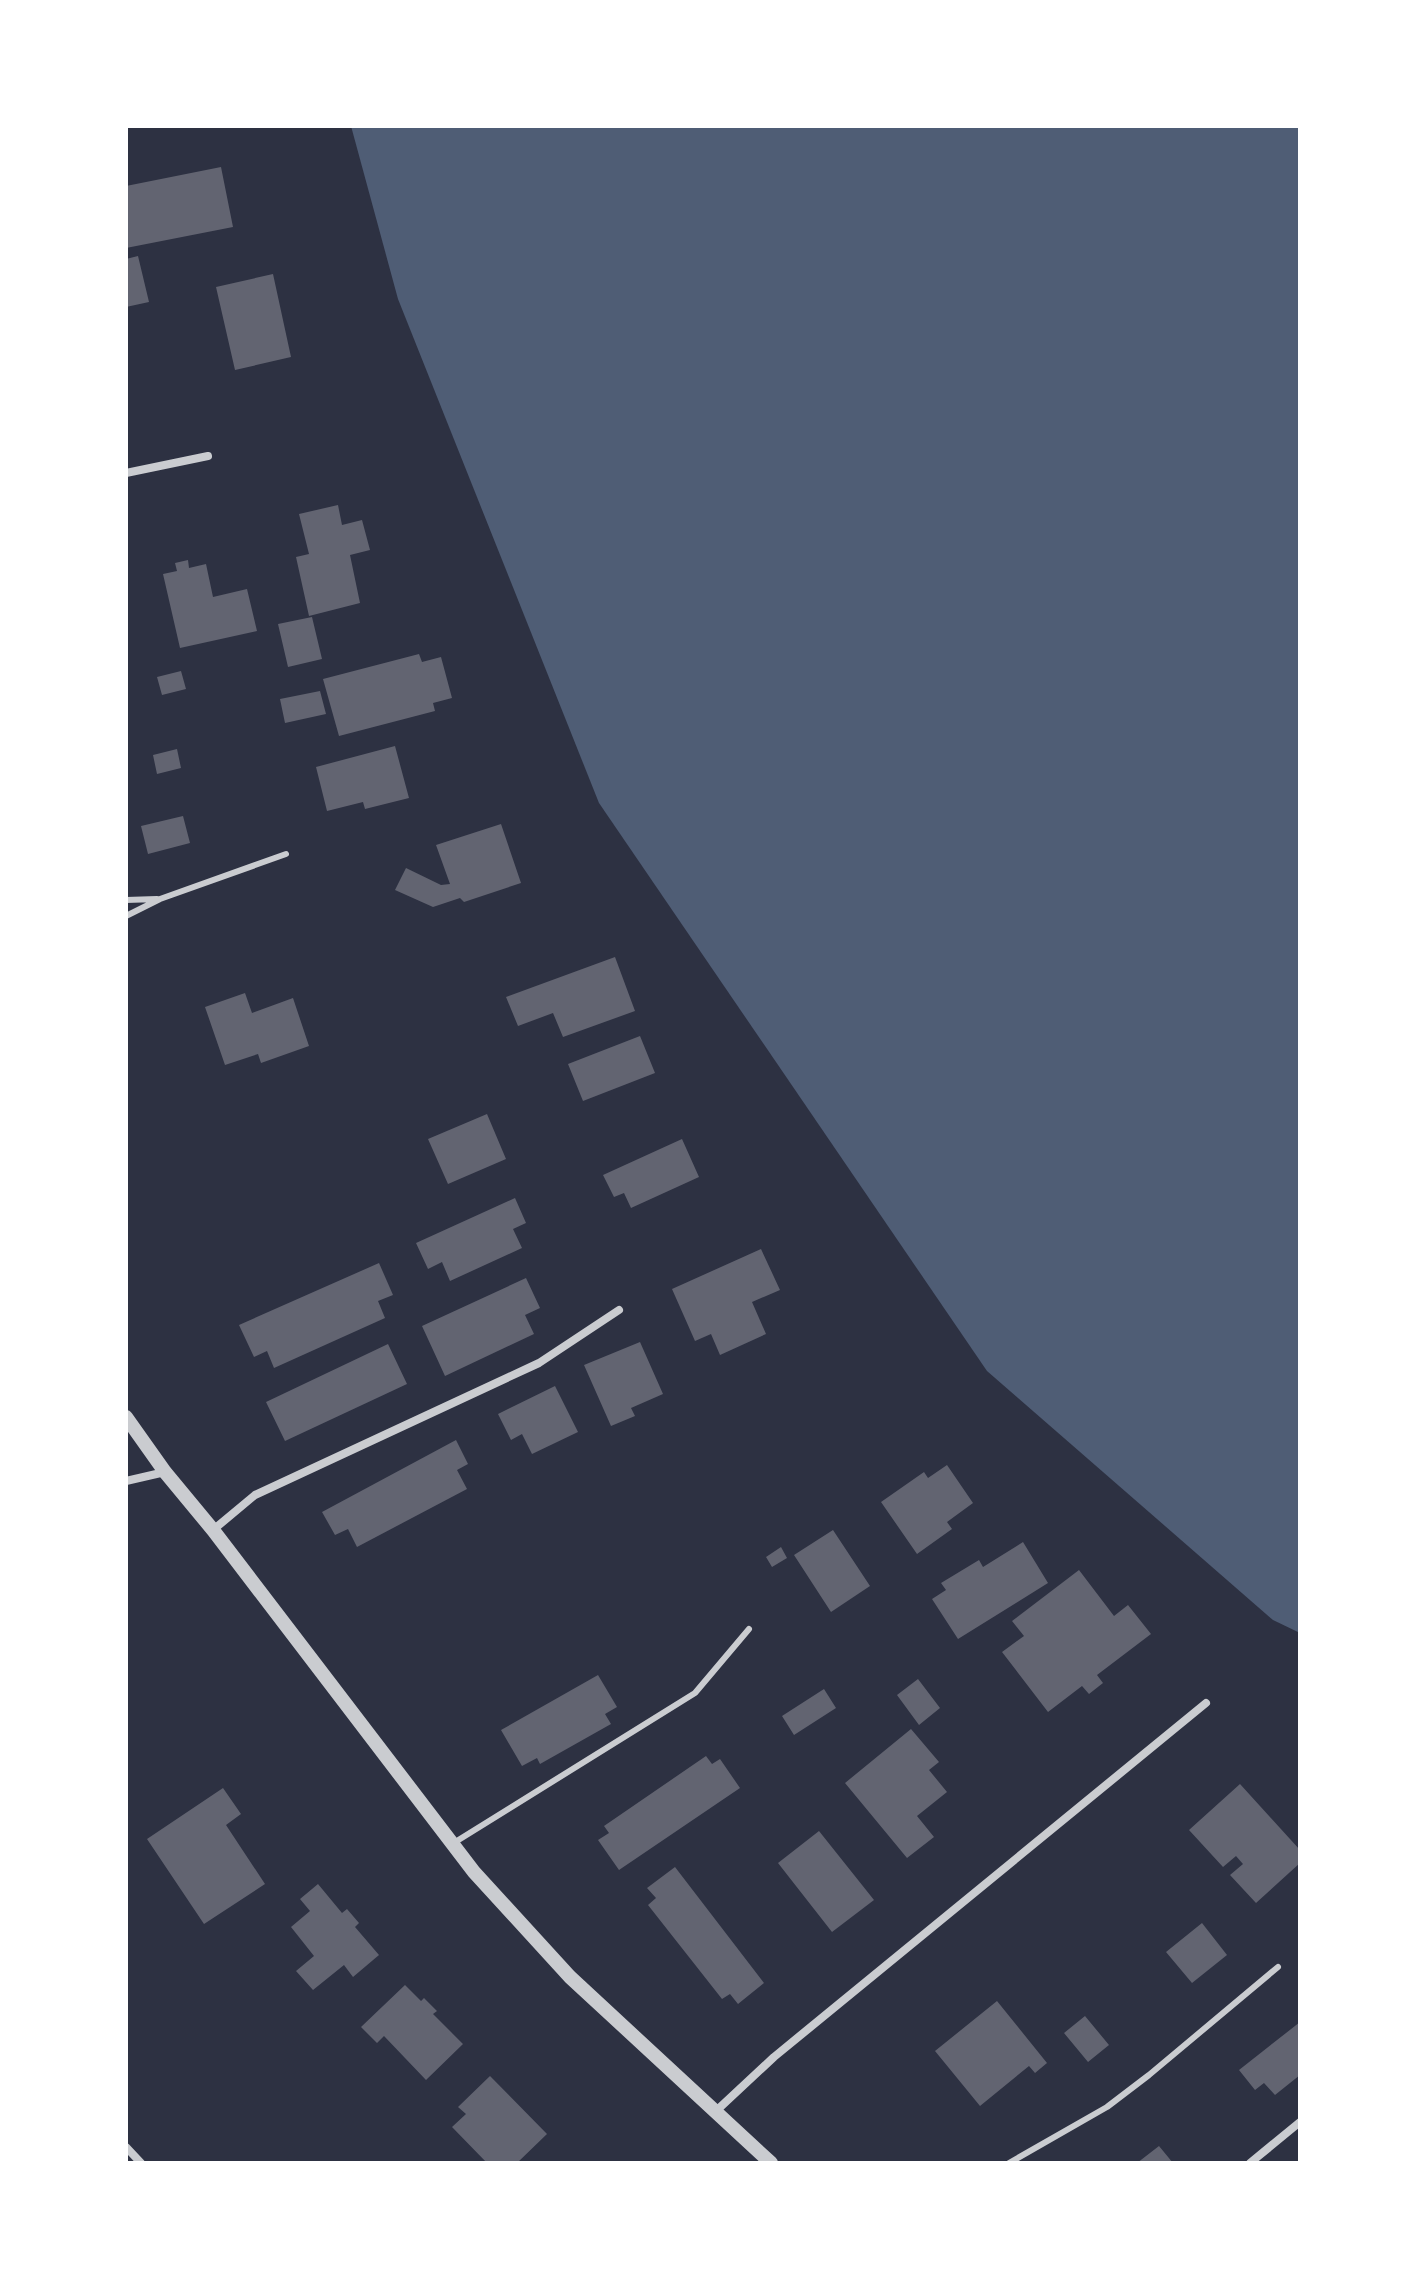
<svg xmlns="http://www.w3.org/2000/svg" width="1426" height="2289" viewBox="0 0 1426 2289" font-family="Roboto,sans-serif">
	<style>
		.water { fill: #4f5d75 }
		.building { fill: #626471 }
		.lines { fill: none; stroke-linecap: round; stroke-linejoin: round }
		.service { stroke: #caccd0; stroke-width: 6 }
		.minor { stroke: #caccd0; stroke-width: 8 }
		.tertiary { stroke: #caccd0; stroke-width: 14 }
	</style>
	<rect width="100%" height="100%" fill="#2d3142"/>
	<path class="water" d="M351 126H1300V1633L1273 1620 987 1371 599 803 398 299Z"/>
	<path class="building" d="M221 167 233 227 126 248V186Z
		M138 256 149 302 126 307V259Z
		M273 274 291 357 235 370 216 287Z
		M338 505 342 525 362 520 370 550 350 555 360 603 309 616 296 557 309 554 299 514Z
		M188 560 189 568 206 564 213 597 247 589 257 631 180 648 163 574 177 571 175 563Z
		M312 617 322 659 288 667 278 624Z
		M419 654 422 662 441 657 452 698 433 703 435 711 339 736 323 679Z
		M181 671 186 689 162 695 157 677Z
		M320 691 326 714 285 723 280 699Z
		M395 746 409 798 365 809 363 802 327 811 316 767Z
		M177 749 181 768 157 774 153 755Z
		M183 816 190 843 148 854 141 826Z
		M501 824 521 883 464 902 460 898 433 907 395 890 406 868 441 885 450 884 436 845Z
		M615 957 635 1011 563 1037 553 1013 518 1026 506 997Z
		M245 993 252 1013 293 998 309 1046 261 1063 258 1054 225 1065 205 1007Z
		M640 1036 655 1073 583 1101 568 1064Z
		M487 1114 506 1159 448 1184 428 1139Z
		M682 1139 699 1177 631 1208 624 1193 614 1197 603 1175Z
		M515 1198 526 1223 513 1229 522 1248 450 1281 442 1262 428 1269 416 1243Z
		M761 1249 780 1290 752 1302 766 1334 720 1355 711 1334 695 1341 672 1289Z
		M379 1263 393 1295 378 1301 385 1318 274 1368 267 1351 254 1357 239 1325Z
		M526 1278 540 1308 525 1315 534 1334 445 1376 422 1326Z
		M640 1342 663 1394 631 1408 635 1416 611 1426 584 1365Z
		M388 1344 407 1384 285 1441 266 1402Z
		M555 1386 578 1432 532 1454 522 1434 511 1440 498 1414Z
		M456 1440 468 1464 457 1470 467 1489 357 1547 348 1529 335 1535 322 1512Z
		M947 1465 973 1503 947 1522 952 1529 917 1554 881 1502 924 1472 928 1478Z
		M833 1530 870 1586 831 1612 794 1555Z
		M1023 1542 1048 1583 958 1639 932 1599 946 1590 941 1583 979 1560 983 1567Z
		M781 1547 787 1558 772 1567 766 1557Z
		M1079 1570 1114 1616 1128 1605 1151 1634 1097 1675 1103 1683 1089 1694 1082 1686 1048 1712 1002 1652 1024 1636 1012 1621Z
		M598 1675 617 1707 605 1714 611 1724 540 1764 537 1758 522 1766 501 1730Z
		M918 1679 940 1708 919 1725 897 1695Z
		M824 1689 836 1708 794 1735 782 1716Z
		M911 1729 939 1762 929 1770 947 1792 917 1816 934 1837 907 1858 845 1783Z
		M706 1756 712 1764 720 1759 740 1788 619 1870 598 1840 609 1833 604 1826Z
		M1240 1784 1300 1850V1863L1256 1903 1230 1875 1243 1864 1236 1856 1223 1867 1189 1830Z
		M223 1788 241 1814 226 1825 265 1884 204 1924 147 1839Z
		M819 1831 874 1900 832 1932 778 1863Z
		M675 1867 764 1983 738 2004 730 1994 722 1999 648 1905 656 1898 647 1888Z
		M318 1884 342 1913 347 1909 359 1923 355 1927 379 1955 353 1977 344 1965 313 1990 296 1971 314 1956 291 1927 310 1911 300 1899Z
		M1202 1923 1227 1955 1192 1983 1166 1952Z
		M405 1985 421 2001 424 1998 437 2011 433 2014 463 2044 426 2080 384 2036 377 2043 361 2027Z
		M997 2001 1047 2063 1035 2073 1029 2066 980 2106 935 2051Z
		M1085 2016 1109 2045 1088 2062 1064 2033Z
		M1300 2022V2075L1275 2095 1264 2083 1255 2090 1239 2070Z
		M490 2076 547 2134 517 2163H487L452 2127 466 2114 458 2107Z
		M1159 2146 1173 2163H1137Z"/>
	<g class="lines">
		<path class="service" d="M126 900 157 899
			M126 916 160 899 286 854
			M452 1844 695 1693 749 1629
			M1009 2163 1107 2107 1149 2075 1278 1967"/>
		<path class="minor" d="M126 473 208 456
			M126 1481 165 1472
			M213 1530 255 1495 539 1363 619 1310
			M715 2112 774 2057 1206 1703
			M126 2147 141 2163
			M1250 2163 1300 2122"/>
		<path class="tertiary" d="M126 1417 165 1472 213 1530 474 1872 570 1977 771 2163"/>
	</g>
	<rect width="1426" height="2289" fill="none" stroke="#ffffff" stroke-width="256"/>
</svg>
